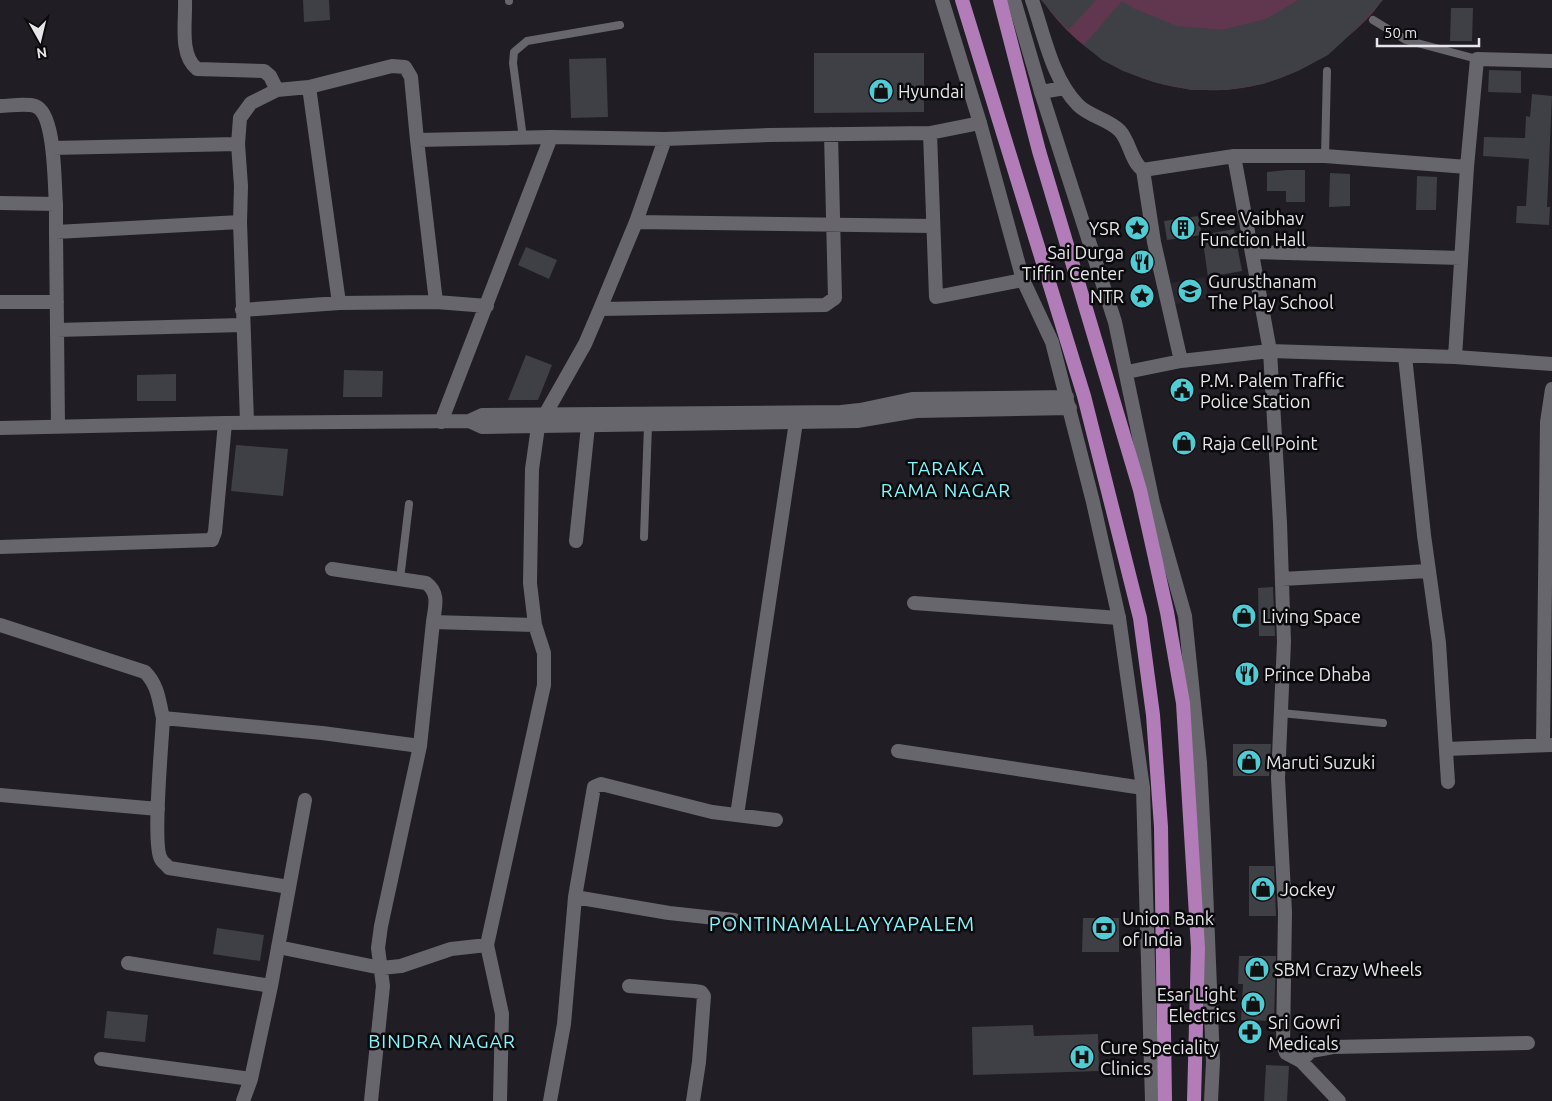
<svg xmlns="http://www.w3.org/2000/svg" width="1552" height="1101" viewBox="0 0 1552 1101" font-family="Ubuntu,sans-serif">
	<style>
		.built { fill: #2a2631 }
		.green { fill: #61364f }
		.building { fill: #3f3f46 }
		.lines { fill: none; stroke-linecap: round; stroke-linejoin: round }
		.service { stroke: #68666d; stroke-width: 8 }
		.minor { stroke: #68666d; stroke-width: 14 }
		.tertiary { stroke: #68666d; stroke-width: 14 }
		.primary { stroke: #b17cb8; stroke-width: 14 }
		.labels { text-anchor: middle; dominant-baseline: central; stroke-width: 5; stroke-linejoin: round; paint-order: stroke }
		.poi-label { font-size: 18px; fill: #e6e5e9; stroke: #0a090b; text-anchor: start }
		.neighbourhood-label { font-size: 19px; letter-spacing: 1px; fill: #87f3fa; stroke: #0a090b }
		.quarter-label { font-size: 20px; letter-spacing: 1px; fill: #87f3fa; stroke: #0a090b }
	</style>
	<rect width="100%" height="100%" fill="#201e24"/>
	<path class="built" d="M1205 277 1208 298 1175 304 1171 283Z"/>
	<path class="green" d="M1042 0H1382C1373 15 1358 28 1345 39 1254 121 1111 102 1042 0Z"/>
	<path class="building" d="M303 0H329L330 20 304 22Z
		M1041 0H1096L1068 30Z
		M1298 0H1383L1356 29 1328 55 1298 71 1263 84 1226 90H1191L1157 83 1123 71 1102 60 1084 45 1122 1 1135 9 1177 26 1222 30 1266 19Z
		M1451 8H1473L1472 41H1450Z
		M814 53H924V112L814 113Z
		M606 58 608 117 571 118 569 59Z
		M1489 70 1521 71V93L1488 92Z
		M1532 94 1552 96 1547 207H1550L1549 225 1516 223 1517 206H1526L1529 159 1483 156 1484 137 1525 138 1526 116 1530 117Z
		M1286 170H1305V202H1286V191H1267V172Z
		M1330 173 1350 174V206L1329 207Z
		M1417 176 1437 177 1436 210H1416Z
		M1198 216 1202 235 1167 240 1164 221Z
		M1234 229 1242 271 1208 277 1202 235Z
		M526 247 557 260 549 279 518 265Z
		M526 355 552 365 538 400H508Z
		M344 370 383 371 382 397H343Z
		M176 374V401H137V375Z
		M236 445 288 449 283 496 231 491Z
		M1273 587 1275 636H1259L1258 588Z
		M1233 744H1271L1269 776H1233Z
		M1249 866H1274L1276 916H1249Z
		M1083 918H1119V952H1082Z
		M217 928 264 935 260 961 213 954Z
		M1239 956H1276L1274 1021 1241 1020 1243 984H1238Z
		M107 1011 148 1015 145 1042 104 1038Z
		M1033 1025 1034 1036 1098 1034 1099 1071 973 1075 972 1027Z
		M1266 1065 1289 1066 1287 1101H1264Z"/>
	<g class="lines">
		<path class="service" d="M509 0V1
			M1373 20 1406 40 1477 59
			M523 138 513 63 514 52 527 41 620 25
			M1325 156 1327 71
			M644 537 648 425
			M400 579 409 504
			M1281 713 1383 723"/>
		<path class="minor" d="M1032 0C1044 34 1052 79 1078 105 1090 117 1109 119 1120 131 1130 142 1131 162 1143 170L1234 156H1325L1467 167 1477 59 1552 61
			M277 90 309 87
			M1041 92 1065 88
			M0 106C10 106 25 103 35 106 56 113 54 184 56 204
			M980 123 930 133 936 297 1023 280
			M417 140 411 77 405 67 392 66 309 87 339 303 436 302
			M52 148 238 144
			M1234 156 1270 351 1280 523 1284 642 1278 778 1285 912 1283 1045 1286 1053 1301 1061 1339 1101
			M1143 170 1154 242 1181 361
			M0 203 56 204V232L240 222 241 186 238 144 240 118 251 103 277 90 270 76 264 71 197 69C179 55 186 21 185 0
			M240 222 247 422
			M636 222 932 226
			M56 232 58 426
			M1252 252 1461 258
			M0 302H57
			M487 306 436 302 417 140 551 137
			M600 309 825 305 835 298 831 134
			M242 310 339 303
			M57 330 242 325
			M1405 356 1424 535 1439 643 1448 782
			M1455 357 1467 167
			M1127 372 1181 361 1270 351 1455 357 1552 364
			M441 422 551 137 665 139
			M576 541 588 426
			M0 547 212 540 215 532 225 423
			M332 569 426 583C440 593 435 607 433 622
			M1282 579 1428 571
			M914 603 1119 618
			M0 625 145 672C158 685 159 701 163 718
			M535 625 530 583 532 469 538 427 585 344 600 309 636 222 665 139 769 135 930 133
			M1543 745 1547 422 1552 389
			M1446 749 1551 745
			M898 751 1143 788
			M0 795 158 809
			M737 815 796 422
			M289 887 169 868C167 865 162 862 161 859 152 845 162 742 163 718L322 733 420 746
			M575 897 669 913 734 920
			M278 947 381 968 401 966 451 949 487 945
			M128 963 271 986
			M629 986 694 991 701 992 704 996 699 1062 693 1101
			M101 1059 251 1079
			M1301 1061 1311 1051 1333 1047 1528 1043
			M243 1101 251 1079 271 986 305 800
			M371 1101 383 986 378 948 381 926 420 746 433 622 535 625 544 653V685L487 945 502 1014 500 1101
			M550 1101 564 1024 575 897 594 787 601 784 712 812 776 820"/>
		<path class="tertiary" d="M942 0 980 123 1023 280 1052 342 1093 502 1119 618 1143 788 1152 1101
			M1014 0 1041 92 1115 322 1153 503 1185 616 1200 763 1204 838 1213 1062 1211 1101
			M469 421 482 427 857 421 916 411 1070 408
			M0 428 225 423 469 421 482 415 841 412 860 410 912 399 1067 397"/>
		<path class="primary" d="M962 0 1084 396 1140 618 1153 715 1161 827 1165 1101
			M1000 0 1039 151 1140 490 1167 612 1183 703 1198 948 1194 1101"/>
	</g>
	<defs>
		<symbol id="shop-disc" viewBox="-11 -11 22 22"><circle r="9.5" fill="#51ccd4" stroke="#0a090b"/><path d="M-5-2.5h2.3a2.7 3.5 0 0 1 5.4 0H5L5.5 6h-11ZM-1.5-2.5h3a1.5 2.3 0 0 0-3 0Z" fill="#111"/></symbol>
		<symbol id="sight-disc" viewBox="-11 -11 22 22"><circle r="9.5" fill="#51ccd4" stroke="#0a090b"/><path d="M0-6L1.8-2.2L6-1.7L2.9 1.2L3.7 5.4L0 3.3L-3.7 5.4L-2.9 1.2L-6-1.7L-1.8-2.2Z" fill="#111"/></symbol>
		<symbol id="building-disc" viewBox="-11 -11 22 22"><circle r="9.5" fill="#51ccd4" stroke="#0a090b"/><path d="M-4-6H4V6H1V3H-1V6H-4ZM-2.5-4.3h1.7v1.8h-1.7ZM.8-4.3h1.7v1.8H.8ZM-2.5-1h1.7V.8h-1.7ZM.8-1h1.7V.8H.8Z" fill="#111"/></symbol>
		<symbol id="restaurant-disc" viewBox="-11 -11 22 22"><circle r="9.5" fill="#51ccd4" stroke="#0a090b"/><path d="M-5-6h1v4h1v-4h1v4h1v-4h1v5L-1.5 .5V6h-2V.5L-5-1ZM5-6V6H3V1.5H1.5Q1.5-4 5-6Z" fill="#111"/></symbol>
		<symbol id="school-disc" viewBox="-11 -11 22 22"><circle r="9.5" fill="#51ccd4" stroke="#0a090b"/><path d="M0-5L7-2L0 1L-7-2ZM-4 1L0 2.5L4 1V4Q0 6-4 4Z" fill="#111"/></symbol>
		<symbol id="civic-disc" viewBox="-11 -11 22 22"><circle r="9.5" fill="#51ccd4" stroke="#0a090b"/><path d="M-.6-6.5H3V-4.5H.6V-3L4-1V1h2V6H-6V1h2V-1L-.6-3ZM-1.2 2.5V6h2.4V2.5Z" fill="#111"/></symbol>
		<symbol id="bank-disc" viewBox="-11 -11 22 22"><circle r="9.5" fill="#51ccd4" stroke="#0a090b"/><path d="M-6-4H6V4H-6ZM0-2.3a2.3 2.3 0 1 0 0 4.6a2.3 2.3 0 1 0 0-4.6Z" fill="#111"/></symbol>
		<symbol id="pharmacy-disc" viewBox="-11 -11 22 22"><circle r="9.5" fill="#51ccd4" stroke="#0a090b"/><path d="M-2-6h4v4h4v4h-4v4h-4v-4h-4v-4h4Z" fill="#111"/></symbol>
		<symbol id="hospital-disc" viewBox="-11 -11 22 22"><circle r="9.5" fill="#51ccd4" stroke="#0a090b"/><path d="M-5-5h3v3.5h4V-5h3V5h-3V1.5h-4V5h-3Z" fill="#111"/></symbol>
	</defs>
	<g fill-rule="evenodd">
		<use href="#shop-disc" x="867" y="77" width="28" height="28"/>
		<use href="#sight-disc" x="1123" y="214" width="28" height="28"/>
		<use href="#building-disc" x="1169" y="214" width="28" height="28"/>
		<use href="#restaurant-disc" x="1128" y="248" width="28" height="28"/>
		<use href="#school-disc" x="1176" y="277" width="28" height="28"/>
		<use href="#sight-disc" x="1128" y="282" width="28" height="28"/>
		<use href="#civic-disc" x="1168" y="376" width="28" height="28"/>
		<use href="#shop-disc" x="1170" y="429" width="28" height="28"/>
		<use href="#shop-disc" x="1230" y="602" width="28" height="28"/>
		<use href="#restaurant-disc" x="1233" y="660" width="28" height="28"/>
		<use href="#shop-disc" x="1235" y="748" width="28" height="28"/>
		<use href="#shop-disc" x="1249" y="875" width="28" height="28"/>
		<use href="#bank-disc" x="1090" y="914" width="28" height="28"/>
		<use href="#shop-disc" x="1243" y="955" width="28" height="28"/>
		<use href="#shop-disc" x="1239" y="990" width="28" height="28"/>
		<use href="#pharmacy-disc" x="1236" y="1018" width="28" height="28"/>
		<use href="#hospital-disc" x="1068" y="1043" width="28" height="28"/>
	</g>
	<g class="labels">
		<g class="poi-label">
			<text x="898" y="91">Hyundai</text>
			<text x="1200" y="218">Sree Vaibhav<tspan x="1200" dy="21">Function Hall</tspan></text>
			<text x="1120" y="228" text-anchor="end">YSR</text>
			<text x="1124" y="252" text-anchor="end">Sai Durga<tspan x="1124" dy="21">Tiffin Center</tspan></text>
			<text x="1208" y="281">Gurusthanam<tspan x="1208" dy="21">The Play School</tspan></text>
			<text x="1124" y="296" text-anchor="end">NTR</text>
			<text x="1200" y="380">P.M. Palem Traffic<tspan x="1200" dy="21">Police Station</tspan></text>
			<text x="1202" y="443">Raja Cell Point</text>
			<text x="1262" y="616">Living Space</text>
			<text x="1264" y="674">Prince Dhaba</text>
			<text x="1266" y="762">Maruti Suzuki</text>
			<text x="1280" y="889">Jockey</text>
			<text x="1122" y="918">Union Bank<tspan x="1122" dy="21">of India</tspan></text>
			<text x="1274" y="969">SBM Crazy Wheels</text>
			<text x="1236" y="994" text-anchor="end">Esar Light<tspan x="1236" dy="21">Electrics</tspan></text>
			<text x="1268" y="1022">Sri Gowri<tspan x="1268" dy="21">Medicals</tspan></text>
			<text x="1100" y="1047">Cure Speciality<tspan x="1100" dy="21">Clinics</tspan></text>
		</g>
		<g class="neighbourhood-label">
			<text x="946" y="468">TARAKA<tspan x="946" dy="22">RAMA NAGAR</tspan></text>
			<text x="442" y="1041">BINDRA NAGAR</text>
		</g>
		<g class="quarter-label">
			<text x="842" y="923">PONTINAMALLAYYAPALEM</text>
		</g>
	</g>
	<g transform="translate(40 40) rotate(172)" stroke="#0a090b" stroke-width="4" paint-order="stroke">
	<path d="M0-4L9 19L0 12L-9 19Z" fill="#e6e5e9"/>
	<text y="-8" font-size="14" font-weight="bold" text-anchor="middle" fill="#e6e5e9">N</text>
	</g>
	<path d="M1377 38v8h102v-8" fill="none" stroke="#e6e5e9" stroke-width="2.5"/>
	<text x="1384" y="38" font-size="15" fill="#e6e5e9" stroke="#0a090b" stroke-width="4" paint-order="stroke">50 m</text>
</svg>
